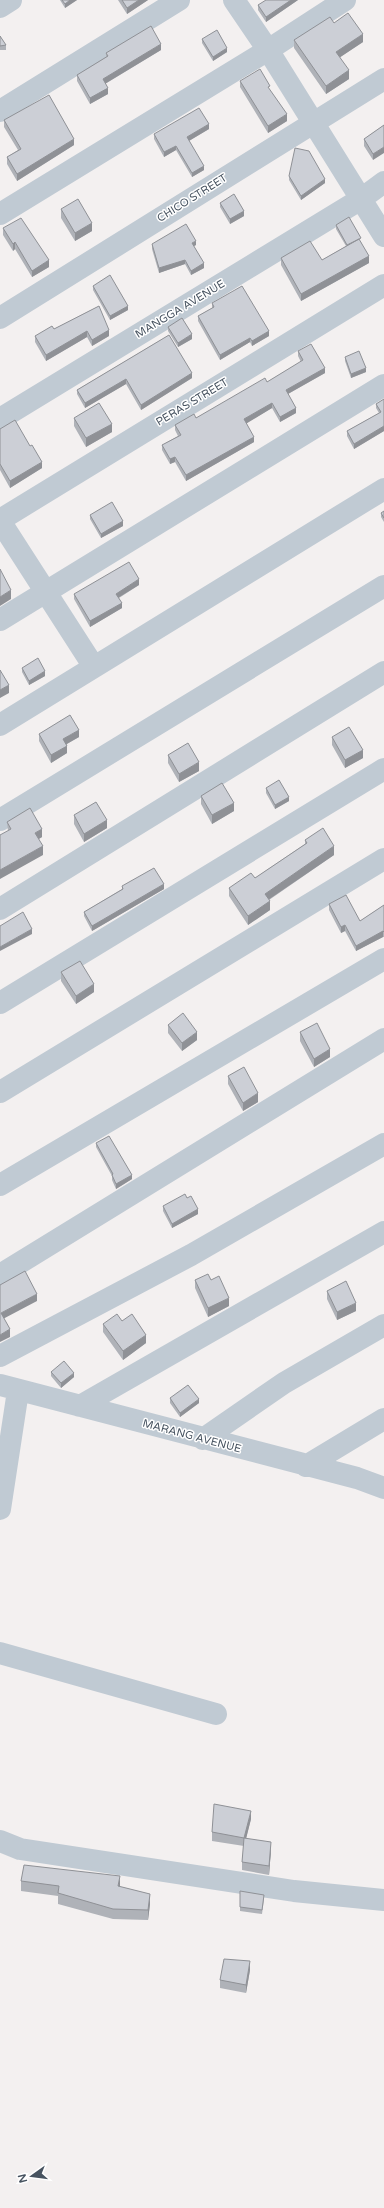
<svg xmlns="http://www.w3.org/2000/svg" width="384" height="2208" viewBox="0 0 384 2208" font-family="'Varela Round',sans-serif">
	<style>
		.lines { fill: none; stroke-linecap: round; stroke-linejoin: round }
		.street { stroke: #c0cad3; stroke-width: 22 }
		.wall { fill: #afb2b8 }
		.shaded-wall { fill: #8f9196 }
		.building { fill: #cccfd6; stroke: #8f9196 }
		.labels { text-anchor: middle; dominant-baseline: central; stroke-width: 3; stroke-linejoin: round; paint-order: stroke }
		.street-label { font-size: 11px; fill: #475360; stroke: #fff }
	</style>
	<rect width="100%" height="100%" fill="#f3f0f0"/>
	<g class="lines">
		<path class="street" d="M234 0 268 50 384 236
			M0 7 11 0
			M0 111 179 0
			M0 214 268 50 345 0
			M0 318 384 79
			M0 419 361 199 384 182
			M0 520 384 285
			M0 521 94 667
			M0 620 384 385
			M0 725 384 489
			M0 820 384 586
			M0 909 384 672
			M0 1003 384 769
			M0 1092 384 859
			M0 1185 384 959
			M0 1275 384 1039
			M0 1356 191 1255 384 1144
			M0 1385 357 1478 384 1488
			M80 1406 384 1232
			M203 1439 284 1383 384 1325
			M306 1466 384 1419
			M0 1509 18 1391
			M0 1653 216 1714
			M0 1841 20 1849 294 1891 384 1900"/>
	</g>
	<path class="wall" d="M60 0H77L65 8Z
		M118 0H148L127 14Z
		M298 0 266 22 258 10V5Z
		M334 23 363 42 340 57 349 79 326 94 294 48V40Z
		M0 36 6 45V50H0Z
		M202 39 227 52 213 61 202 43Z
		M161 50 105 84 108 94 90 104 77 81V75L106 57V53Z
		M240 81 287 121 268 133 240 87Z
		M4 120 74 145 17 181 7 164V157L18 150 4 127Z
		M384 125 373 160 364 146V139Z
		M209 129 189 141 204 170 192 177 176 150 164 157 154 139V134Z
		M289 176 325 183 301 200 289 180Z
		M220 203 244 216 230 224 220 207Z
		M61 209 92 231 75 241 61 218Z
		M336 225 361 242 369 263 301 301 281 265V258L322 260 346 246 336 229Z
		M3 228 49 267 32 277 15 249 13 251 3 235Z
		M152 244 196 245 194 246 204 268 191 275 185 264 159 273 152 249Z
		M93 286 128 310 110 320 93 290Z
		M212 303 269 336 252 346 250 342 220 360 198 321V316L212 308Z
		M99 306 109 336 92 346 87 337 46 361 35 342V336L54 329Z
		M168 327 192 339 178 347 168 331Z
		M169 335 192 378 141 410 126 384 85 408 77 394V390Z
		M298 351 325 373 288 394 296 413 280 422 272 408 246 423 254 442 186 481 175 462 170 464 162 450V445L178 436 175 430V425L196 418 267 382 301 362 298 356Z
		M345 357 366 372 351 378 345 361Z
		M384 399V431L354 449 347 436V431L379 413 376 408V404Z
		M74 418 112 432 86 447 74 426Z
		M0 429 42 468 10 488 0 470Z
		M384 511V522L381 517V513Z
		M90 515 123 526 101 538 90 519Z
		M139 585 119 598 122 608 90 627 74 599V594Z
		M22 668 45 676 29 685 22 672Z
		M39 734 79 737 67 744V753L51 763 39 741Z
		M332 737 363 758 345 768 332 745Z
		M168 755 199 771 179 782 168 763Z
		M266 788 289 801 275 809 266 793Z
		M201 796 234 811 212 824 201 804Z
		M74 815 107 828 84 842 74 824Z
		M7 822 42 837 39 839 43 855 8 831Z
		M305 840 334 855 269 900 270 910 248 925 229 896V888L255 878 305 844Z
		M122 886 164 889 92 931 84 916V912L122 889Z
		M329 904 360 921 384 905V937H383L356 951 345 931 341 933 329 910Z
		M61 972 94 992 76 1004 61 981Z
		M168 1025 197 1040 182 1051 168 1033Z
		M300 1032 330 1057 314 1067 300 1041Z
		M228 1076 258 1102 243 1111 228 1084Z
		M96 1143 132 1179 116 1189 112 1180V1176L96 1147Z
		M187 1198 198 1214 172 1228 163 1211V1206Z
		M195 1280H211L229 1306 208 1317 195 1288Z
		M327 1291 356 1311 337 1320 327 1299Z
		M122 1321 146 1343 123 1360 103 1332V1324Z
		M51 1372 74 1377 61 1388 51 1376Z
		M170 1398 199 1403 180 1417 170 1403Z
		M251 1819 246 1838 271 1850 269 1875 242 1870V1862L244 1846 212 1841V1832Z
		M21 1881 120 1887 150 1904 148 1920 113 1919 58 1904V1896L21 1891Z
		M240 1891 264 1899 262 1914 240 1911Z
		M250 1970 246 1993 220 1988V1980Z"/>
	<path class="shaded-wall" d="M70 0H77L65 8V4Z
		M139 0H148L127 14V8Z
		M291 0H298L266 22V17Z
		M363 34V42L336 60V52Z
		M161 44V50L103 85V79Z
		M227 48V52L213 61V57Z
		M349 70V79L326 94V86Z
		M108 88V94L90 104V98Z
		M287 114V121L268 133V126Z
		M209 124V129L187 142V137Z
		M74 139V145L17 181V174Z
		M176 146V150L164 157V152Z
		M384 147V153L373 160V154Z
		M204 166V170L192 177V173Z
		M325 179V183L301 200V196Z
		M244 211V216L230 224V219Z
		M92 223V231L75 241V233Z
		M196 241V245L192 247V243Z
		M15 242V249L13 251V244Z
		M369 256V263L301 301V294Z
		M49 260V267L32 277V271Z
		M185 260V264L159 273V268Z
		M204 263V268L191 275V271Z
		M128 306V310L110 320V316Z
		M109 330V336L92 346V340Z
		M87 331V337L46 361V355Z
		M269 331V336L252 346V341Z
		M192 334V339L178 347V343Z
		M250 338V342L220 360V355Z
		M325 368V373L286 395V390Z
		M366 368V372L351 378V374Z
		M192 373V378L141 410V405Z
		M126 379V384L85 408V403Z
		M272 403V408L244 425V419Z
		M296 408V413L280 422V417Z
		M112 424V432L86 447V438Z
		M384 426V431L354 449V444Z
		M254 437V442L186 481V475Z
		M175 457V462L170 464V459Z
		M42 462V468L10 488V481Z
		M123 521V526L101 538V534Z
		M139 579V585L116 599V594Z
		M11 590V599L0 606V597Z
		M122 603V608L90 627V621Z
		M45 671V676L29 685V681Z
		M9 685V693L0 698V690Z
		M79 730V737L63 746V739Z
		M67 746V753L51 763V755Z
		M363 750V758L345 768V760Z
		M199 762V771L179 782V774Z
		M289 797V801L275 809V805Z
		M234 803V811L212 824V815Z
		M107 820V828L84 842V834Z
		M42 829V837L35 841V833Z
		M43 846V855L0 879V870Z
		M334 846V855L265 902V894Z
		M164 884V889L92 931V926Z
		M270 901V910L248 925V916Z
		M345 925V931L341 933V927Z
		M32 929V934L0 951V947Z
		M383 931V937L356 951V946Z
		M94 984V992L76 1004V996Z
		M197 1032V1040L182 1051V1043Z
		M330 1049V1057L314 1067V1059Z
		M258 1093V1102L243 1111V1103Z
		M132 1175V1179L116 1189V1184Z
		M198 1209V1214L172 1228V1224Z
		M37 1294V1301L1 1320V1313Z
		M229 1298V1306L208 1317V1308Z
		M356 1303V1311L337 1320V1312Z
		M10 1329V1337L0 1342V1335Z
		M146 1335V1343L123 1360V1351Z
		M74 1373V1377L61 1388V1383Z
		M199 1399V1403L180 1417V1413Z
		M251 1811V1819L244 1847V1838Z
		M271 1842V1850L269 1875V1866Z
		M120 1876V1886L118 1896V1886Z
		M150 1894V1904L148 1920V1910Z
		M250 1961V1970L246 1993V1985Z"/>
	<path class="building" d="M62 0H70L65 4Z
		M122 0H139L127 8Z
		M266 0H291L266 17 258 5Z
		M348 13 363 34 336 52 349 70 326 86 294 40 330 17 334 23Z
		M151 26 161 44 103 79 108 88 90 98 77 75 108 56 106 53Z
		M217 30 227 48 213 57 202 39Z
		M0 36 6 45 0 46Z
		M260 69 270 86 268 87 287 114 268 126 240 81Z
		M49 95 74 139 17 174 7 157 21 149 4 120Z
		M199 108 209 124 187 137 204 166 192 173 176 146 164 152 154 134Z
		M384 125V147L373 154 364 139Z
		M295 148 309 151 325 179 301 196 289 176Z
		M234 194 244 211 230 219 220 203Z
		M78 199 92 223 75 233 61 209Z
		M349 217 361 238 347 245 336 225Z
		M21 218 49 260 32 271 15 242 13 244 3 228Z
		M186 224 196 241 192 243 204 263 191 271 185 260 159 268 152 244Z
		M359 239 369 256 301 294 281 258 310 241 322 260Z
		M110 275 128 306 110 316 93 286Z
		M242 286 269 331 252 341 250 338 220 355 198 316 214 307 212 303Z
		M99 306 109 330 92 340 87 331 46 355 35 336 52 326 54 329Z
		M182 318 192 334 178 343 168 327Z
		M169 335 192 373 141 405 126 379 85 403 77 390Z
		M311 344 325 368 286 390 296 408 280 417 272 403 244 419 254 437 186 475 175 457 170 459 162 445 181 435 175 425 194 414 196 418 265 378 267 382 303 360 298 351Z
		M359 351 366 368 351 374 345 357Z
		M384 399V426L354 444 347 431 381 412 376 404Z
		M99 403 112 424 86 438 74 418Z
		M15 420 30 446 32 445 42 462 10 481 0 464V429Z
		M112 502 123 521 101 534 90 515Z
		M384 511V518L381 513Z
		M129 562 139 579 116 594 122 603 90 621 74 594Z
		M0 569 11 590 0 597Z
		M38 658 45 671 29 681 22 668Z
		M0 670 9 685 0 690Z
		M70 715 79 730 63 739 67 746 51 755 39 734Z
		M349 727 363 750 345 760 332 737Z
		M188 743 199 762 179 774 168 755Z
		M279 780 289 797 275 805 266 788Z
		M222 783 234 803 212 815 201 796Z
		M96 802 107 820 84 834 74 815Z
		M30 808 42 829 35 833 43 846 0 870V835L11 829 7 822Z
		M323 828 334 846 265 894 270 901 248 916 229 888 251 873 255 878 307 843 305 840Z
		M154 868 164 884 92 926 84 912 123 889 122 886Z
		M346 895 360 921 384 905V932L383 931 356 946 345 925 341 927 329 904Z
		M23 912 32 929 0 947V926Z
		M80 961 94 984 76 996 61 972Z
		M183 1013 197 1032 182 1043 168 1025Z
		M317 1023 330 1049 314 1059 300 1032Z
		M244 1067 258 1093 243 1103 228 1076Z
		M109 1136 132 1175 116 1184 112 1175 113 1174 96 1143Z
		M185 1194 187 1198 191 1196 198 1209 172 1224 163 1206Z
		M25 1271 37 1294 1 1313 10 1329 0 1335V1285Z
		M208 1274 211 1280 219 1276 229 1298 208 1308 195 1280Z
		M346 1281 356 1303 337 1312 327 1291Z
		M117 1314 122 1321 132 1314 146 1335 123 1351 103 1324Z
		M64 1361 74 1373 61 1383 51 1372Z
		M188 1385 199 1399 180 1413 170 1398Z
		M214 1804 251 1811 244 1838 212 1832Z
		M244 1838 271 1842 269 1866 242 1862Z
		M24 1865 120 1876 118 1886 150 1894 148 1910 113 1909 58 1893 59 1886 21 1881Z
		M240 1891 264 1895 262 1910 240 1907Z
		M224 1959 250 1961 246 1985 220 1980Z"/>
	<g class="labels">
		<g class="street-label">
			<text transform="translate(192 198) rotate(-32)">CHICO STREET</text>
			<text transform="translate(180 309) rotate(-31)">MANGGA AVENUE</text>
			<text transform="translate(192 402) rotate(-31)">PERAS STREET</text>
			<text transform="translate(192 1436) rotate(15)">MARANG AVENUE</text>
		</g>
	</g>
	<g transform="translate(32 2176) rotate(256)" stroke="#ffffff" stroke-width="3" paint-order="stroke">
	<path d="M0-3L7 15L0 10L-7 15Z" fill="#475360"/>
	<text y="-6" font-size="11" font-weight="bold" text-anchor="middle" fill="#475360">N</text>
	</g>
</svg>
